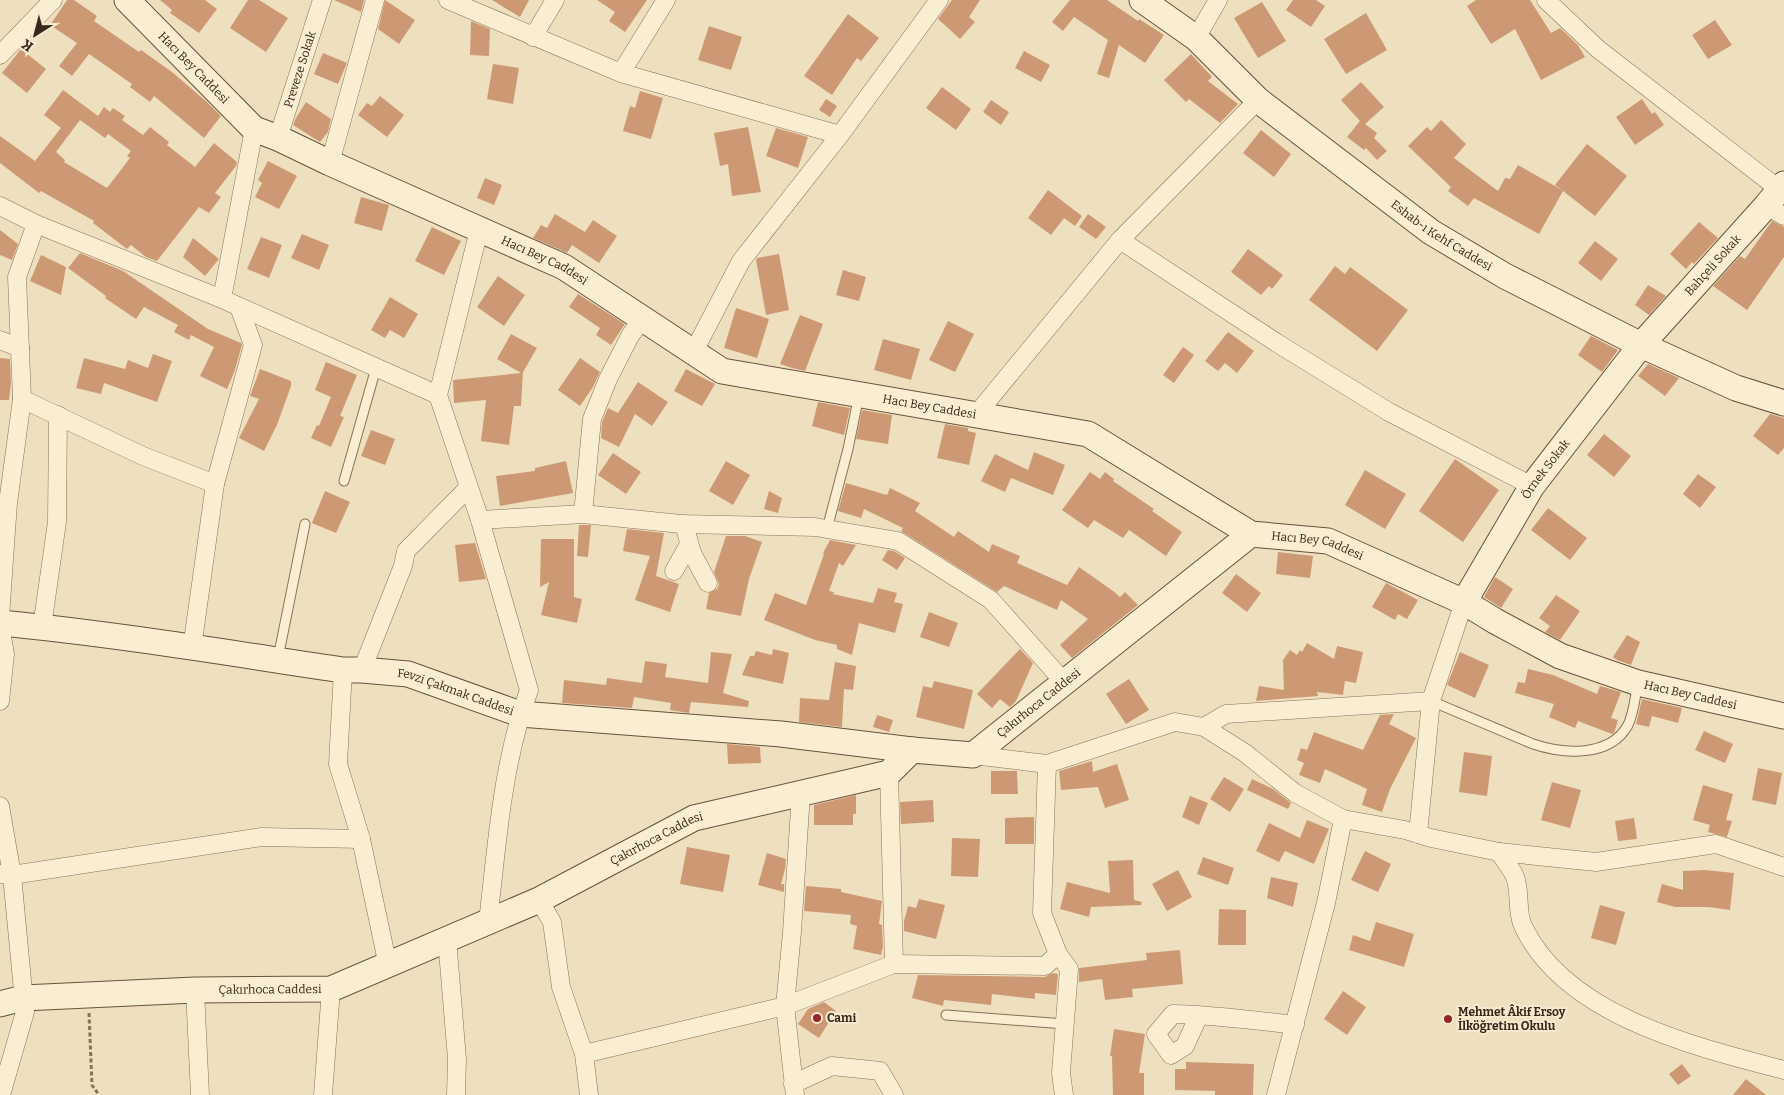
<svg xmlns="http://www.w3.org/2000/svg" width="1784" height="1095" viewBox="0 0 1784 1095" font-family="Bitter,serif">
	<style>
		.building { fill: #cd9975; fill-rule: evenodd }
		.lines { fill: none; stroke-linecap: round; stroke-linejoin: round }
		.lane-casing { stroke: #877158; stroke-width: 11 }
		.street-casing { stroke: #877158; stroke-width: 19 }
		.secondary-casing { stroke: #68523b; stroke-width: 27 }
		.path { stroke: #877158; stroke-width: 3; stroke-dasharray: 4 2.5; stroke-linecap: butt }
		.lane { stroke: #f9edd2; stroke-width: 9 }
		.street { stroke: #f9edd2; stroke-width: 18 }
		.secondary { stroke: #f9edd2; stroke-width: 25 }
		.poi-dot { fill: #962728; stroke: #f5eacf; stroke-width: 2 }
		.labels { text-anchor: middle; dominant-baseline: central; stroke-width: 4; stroke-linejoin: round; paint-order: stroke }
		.street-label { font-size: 12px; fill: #36291c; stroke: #f5eacf }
		.poi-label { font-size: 12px; font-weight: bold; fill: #36291c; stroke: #f5eacf; text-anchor: start }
	</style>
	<rect width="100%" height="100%" fill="#eee0bf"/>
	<path class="building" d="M67 0H74L97 16 94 21 139 52 141 50 172 72 207 102 221 116 204 138 154 96 150 102 130 87 132 84 89 54 72 76 59 66 77 43 50 25Z
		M160 0H205L217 9 199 33 170 13 172 10Z
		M248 0H259L288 18 266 52 230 28Z
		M334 0H364L361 12Z
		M385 0 415 20 399 44 378 29Z
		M492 0H529L520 17Z
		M597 0H647L625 32 609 21 615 12Z
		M952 0H980L969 17 975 22 960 39 938 19Z
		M1070 0H1107L1138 21 1139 19 1164 35 1145 63 1119 45 1109 78 1097 74 1108 40 1074 17 1063 31 1052 22Z
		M1293 0H1316L1325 6 1311 27 1286 10Z
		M1476 0H1530L1551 33 1560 28 1578 45 1585 57 1541 80 1515 29 1491 44 1467 6Z
		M1262 2 1286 41 1258 58 1234 18Z
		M1366 13 1387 50 1346 74 1324 39Z
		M848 14 879 38 861 61 857 58 832 95 804 76Z
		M1715 20 1732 45 1708 59 1692 35Z
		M471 21 490 29 489 56 470 55Z
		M709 26 742 37 731 70 698 60Z
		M21 49 46 69 27 93 2 73Z
		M1024 51 1050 65 1041 82 1015 68Z
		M323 53 347 63 338 84 314 74Z
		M1191 54 1212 77 1208 81 1238 104 1220 123 1189 99 1186 102 1164 80Z
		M493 64 519 68 513 104 487 99Z
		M1361 82 1384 107 1365 124 1377 133 1374 138 1387 151 1377 160 1366 148 1364 150 1347 137 1360 121 1341 100Z
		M942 87 971 109 956 130 926 108Z
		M63 90 98 116 104 107 110 112 113 108 125 116 122 120 143 135 150 127 169 142 167 145 195 167 214 143 237 162 236 166 215 193 221 197 209 213 199 207 157 261 146 257 131 245 127 249 93 223 94 221 41 191 39 193 0 163V136L35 161 61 128 44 115ZM80 120 105 138 108 134 131 151 127 156 130 158 107 188 64 162 65 160 56 152Z
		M640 91 663 98 651 139 623 131 630 106 635 108Z
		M380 96 404 115 387 137 358 115 367 103 372 106Z
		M826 99 837 106 830 117 819 110Z
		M1642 99 1652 114 1655 112 1664 125 1635 145 1616 117Z
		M991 100 1009 112 1001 125 983 112Z
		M306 102 331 119 328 132 320 142 293 125 296 118Z
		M1441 120 1466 144 1454 158 1498 191 1505 178 1510 179 1518 165 1562 190 1555 185 1587 144 1627 176 1595 216 1563 191 1539 234 1474 198 1468 206 1448 191 1451 187 1408 146 1427 127 1431 131Z
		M748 127 761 192 732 196 728 164 720 166 714 133Z
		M776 128 808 137 798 168 766 156Z
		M1261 130 1291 154 1274 177 1243 153Z
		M268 161 297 176 279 209 255 197 262 183 258 180Z
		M485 178 502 185 494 205 477 198Z
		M1048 190 1082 216 1075 226 1064 218 1051 235 1028 218Z
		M361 197 389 205 382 231 354 223Z
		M555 214 585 232 593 220 617 236 599 263 572 245 567 253 533 238 541 225 547 228Z
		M1088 214 1106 227 1096 239 1079 227Z
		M1772 221 1784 227V257L1747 310 1713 286 1740 256 1745 259Z
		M1699 222 1718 238 1694 264 1692 262 1686 269 1670 254Z
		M432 227 461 241 444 275 415 261Z
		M0 230 18 244 12 260 0 255Z
		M302 234 329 245 319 270 291 258Z
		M261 237 282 245 269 278 247 269Z
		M193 238 219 259 205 276 183 257Z
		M1595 241 1618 259 1601 281 1578 263Z
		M1248 249 1283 275 1272 289 1269 286 1261 295 1231 272Z
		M80 253 123 271 208 329 241 343 242 345 234 373 227 389 200 376 214 347 191 335 189 340 174 332 178 325 144 307 136 319 105 298 106 296 68 268Z
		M779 254 789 310 766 315 756 260 757 258Z
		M41 255 66 267 61 295 30 281Z
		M1335 266 1345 274 1350 267 1408 310 1377 351 1309 300Z
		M843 270 866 277 859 301 836 295Z
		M498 276 525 295 504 326 477 307Z
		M1648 285 1666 296 1649 315 1635 305Z
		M578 294 625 324 611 345 596 335 600 328 569 307Z
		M390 297 418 314 404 338 390 330 385 338 371 330Z
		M736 308 769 319 757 358 724 348Z
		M800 315 823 324 805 371 792 368 780 364Z
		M948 321 974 334 955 372 929 360Z
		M1228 332 1254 351 1237 373 1225 363 1218 371 1205 361Z
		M511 334 537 348 523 372 521 406H514L509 445 481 441 486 400 454 403 453 380 521 373 497 359Z
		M1591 336 1618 350 1602 372 1578 355Z
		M883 339 920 349 911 380 874 370Z
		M1183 347 1194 355 1174 383 1163 375Z
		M153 354 172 361 157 402 104 383 101 394 76 388 84 358 125 369 128 360 148 368Z
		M0 358 10 359 11 383 9 400H0Z
		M580 358 600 372 593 387 580 406 558 390Z
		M326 362 357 375 340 416 344 417 331 447 311 438 317 425 319 426 331 397 315 390Z
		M1648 364 1679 378 1665 396 1638 376Z
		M260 369 291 381V386L277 425 264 451 239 438 259 399 250 396Z
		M686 369 715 384 702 406 674 391Z
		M638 382 668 402 652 426 635 414 619 447 601 438 602 422 608 408 618 413Z
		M818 402 850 408 844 435 812 426Z
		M862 410 892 415 888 444 856 439Z
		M1770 414 1784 418V448L1778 455 1753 436Z
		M945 424 968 428V431L976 433 969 465 937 458Z
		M371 430 395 439 385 465 361 456Z
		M1604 434 1631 456 1614 477 1587 455Z
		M1034 452 1065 465 1053 495 1011 478 1005 492 981 481 995 454 1028 470Z
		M613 453 641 472 626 494 598 475Z
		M1455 459 1499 490 1463 542 1419 511Z
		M566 461 573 493 500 506 496 476 535 471V468Z
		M726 461 750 475 733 505 709 491Z
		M1365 470 1406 494 1385 529 1345 505Z
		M1090 472 1100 479 1105 472 1114 479 1113 481 1154 509 1152 511 1182 532 1166 556 1129 530 1123 538 1094 520 1088 528 1062 510Z
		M1698 474 1716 487 1700 508 1683 494Z
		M846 483 887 495 890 488 920 503 915 511 954 537 958 531 989 552 992 544 1020 556 1017 563 1067 585 1079 567 1113 591 1120 597 1125 592 1138 605 1072 658 1060 645 1088 619 1061 600 1057 610 1004 586 997 592 901 531 903 528 864 509 861 518 838 511Z
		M325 491 350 502 336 533 312 523Z
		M769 491 782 498 778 513 764 509Z
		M1548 508 1587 538 1570 560 1531 530Z
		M579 525H591L588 557 577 556Z
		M627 529 664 533 656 576 679 584 670 612 635 600 650 556 623 551Z
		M726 536H745L762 542 749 579 741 616 706 609 709 593 717 589 719 584 714 572Z
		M541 539H574V597L582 599 577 623 541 615 549 582 540 587Z
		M830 540 856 545 843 566 839 563 829 591 834 592 833 594 873 603 878 588 897 593 894 602 903 604 895 633 859 623 852 655 837 649V645L815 640 764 620 775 593 806 605 824 554 823 553Z
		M475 543 486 579 459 582 455 545Z
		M888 550 894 551 905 558 897 570 882 560Z
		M1278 552 1313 556 1310 578 1276 574Z
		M1236 574 1261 593 1247 612 1222 593Z
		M1495 577 1513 589 1501 608 1484 597Z
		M1386 583 1418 600 1407 619 1398 614 1395 620 1372 607Z
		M1556 595 1580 611 1560 640 1545 632 1550 626 1539 618Z
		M929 612 958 623 949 647 920 637Z
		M1627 635 1640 642 1631 665 1617 660 1613 657Z
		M1307 643 1334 659 1337 646 1363 652 1356 683 1345 681 1343 695 1317 692 1318 696 1256 701 1259 686 1284 690 1283 660 1290 650 1297 655 1300 650 1302 652Z
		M773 649 789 653 783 684 742 675 750 656H754L756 651 772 655Z
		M1020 649 1033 663 1016 701 1010 707 1000 699 992 708 977 694Z
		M711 652 732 654 723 693 749 701 748 707 691 702 689 713 670 710 671 703 634 697 632 708 562 703 564 680 606 685 607 678 642 683 645 661 667 664 665 677 708 683Z
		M1460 652 1489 665 1475 698 1447 685Z
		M835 662 856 666 853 690 844 689 842 727 799 722 800 698 829 700Z
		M1528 669 1553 675 1597 694 1600 686 1621 692 1611 718 1618 720 1614 733 1612 734 1578 721 1575 728 1549 717 1554 704 1515 693 1518 682 1525 683Z
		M1129 679 1149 710 1126 724 1106 694Z
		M934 681 973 690 964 729 916 717 923 686 932 688Z
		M1642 699 1682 708 1678 723 1652 716 1649 727 1636 724Z
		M1394 714 1389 724 1416 738 1390 789 1382 812 1362 805 1367 789 1325 769 1320 783 1299 775 1304 763 1297 760 1301 748 1307 750 1314 732 1363 750 1380 715Z
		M877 715 893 720 889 732 873 727Z
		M1704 731 1733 744 1725 763 1695 750Z
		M727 744 760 747 761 763 728 764Z
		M1464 752 1492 756 1487 796 1459 792Z
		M1092 761 1093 772 1117 764 1129 800 1105 808 1098 787 1061 790 1059 771Z
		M1758 768 1782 773 1776 805 1752 800Z
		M991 771H1017L1018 794H991Z
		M1224 777 1244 789 1230 812 1210 799Z
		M1252 779 1273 789 1291 803 1288 809 1247 790Z
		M1552 782 1581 790 1570 828 1541 820Z
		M1703 785 1733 794 1726 820 1732 821 1727 837 1708 832 1710 825 1693 820Z
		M856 795V814H853V825H814V805Z
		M1190 796 1208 803 1199 825 1182 817Z
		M933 800 934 822 901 824 900 802Z
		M1034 817V844H1005V818Z
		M1634 818 1637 839 1618 841 1615 821Z
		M1307 820 1329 829 1314 864 1285 851 1279 862 1256 851 1269 823 1300 838Z
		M952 838 980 839 978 877 951 876Z
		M687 847 730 855 723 892 680 884Z
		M1365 851 1391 864 1378 892 1351 880Z
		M767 853 786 859 785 869 781 884H784V892L758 885Z
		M1203 857 1234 868 1228 885 1197 874Z
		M1133 860 1134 900 1142 902 1141 905 1091 907 1089 917 1060 909 1067 882 1110 893 1108 861Z
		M1178 870 1192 897 1167 911 1152 884Z
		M1705 870 1734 873 1730 910 1708 907H1675L1657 902 1662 884 1683 890V871Z
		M1271 877 1298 883 1293 907 1267 898Z
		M806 886 841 889V892L882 901 879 924 882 925 883 947 881 955 853 949 857 926 850 924 851 915 804 911Z
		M919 899 945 905 936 939 904 931V921L908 906 916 908Z
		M1600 905 1625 912 1616 945 1591 938Z
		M1219 909 1246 910V945H1218Z
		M1376 922 1414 934 1404 967 1349 950 1353 935 1370 941Z
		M1180 950 1183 984 1132 989 1133 997 1105 1000 1102 979 1079 982V968L1147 960 1146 953Z
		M1053 973 1058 974 1056 995 1035 993V999L992 994 991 1005 944 1000 943 1006 912 998 918 975 1045 977Z
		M1343 991 1366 1007 1347 1035 1324 1019Z
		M824 1002 836 1011 819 1038 798 1024 808 1009Z
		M1114 1029 1145 1034 1139 1073H1144V1095H1113L1112 1056H1110Z
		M1186 1062 1254 1064 1253 1095H1215V1091L1175 1090V1069H1186Z
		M1682 1064 1691 1076 1678 1085 1669 1074Z
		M1746 1079 1766 1095H1733Z"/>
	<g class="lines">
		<defs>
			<path id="lane" d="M344 481 376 368
				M827 529 848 449 859 395
				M278 658 305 524
				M1431 701 1533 744C1563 754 1610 758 1628 725 1634 713 1635 696 1638 683
				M946 1015 1065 1024"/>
			<g id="street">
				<path d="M448 0 621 73 840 135"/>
				<path d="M1546 0 1598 49 1780 190"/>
				<path d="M533 37 555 0"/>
				<path d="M1196 38 1218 0"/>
				<path d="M0 55 53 0"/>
				<path d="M621 73 666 0"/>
				<path id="s1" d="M278 138 322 0"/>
				<path d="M330 163 375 0"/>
				<path d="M0 206 36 224 222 299 438 395"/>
				<path d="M1766 206 1784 216"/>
				<path d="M479 230 438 395 480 520 529 690C502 764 497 844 488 922"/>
				<path d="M1120 240 1277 343 1389 412 1532 486"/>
				<path d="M222 299 254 129"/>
				<path d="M0 340 20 348"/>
				<path d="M693 353 741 261 840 135 939 0"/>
				<path d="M22 399 143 456 215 484"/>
				<path d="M976 415 1120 240 1258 100"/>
				<path d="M583 514 592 419 608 379 630 336 642 319"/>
				<path d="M480 520 583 514 681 524 815 527 898 541 991 600 1064 682"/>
				<path d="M684 524 692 553 708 583"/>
				<path d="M674 571 689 544"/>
				<path d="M0 617 8 503 22 399 17 277 36 224"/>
				<path d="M0 626 5 654 0 701"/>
				<path d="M42 627 57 522 58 415"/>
				<path d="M192 648 215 484 253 345 239 307"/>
				<path d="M343 670 338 764 361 839 388 966"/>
				<path d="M362 670 403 566 406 551 468 488"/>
				<path d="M1204 727 1226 714 1431 701"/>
				<path d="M973 755 1047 764 1175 722 1204 727 1245 753 1295 793 1343 819 1405 830 1431 838 1499 852 1596 862 1716 844 1784 867"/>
				<path d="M1047 764 1042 913 1058 954 1069 969 1061 1073 1064 1095"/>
				<path d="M889 773 894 964"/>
				<path d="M0 806 12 875 25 1012 1 1095"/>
				<path d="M1418 834 1431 701 1464 602"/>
				<path d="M1499 852C1504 860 1512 869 1515 877 1521 892 1516 912 1523 926 1565 1016 1696 1047 1784 1070"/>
				<path d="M0 874 12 875 262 837 361 839"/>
				<path d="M539 900 552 922 561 987 584 1054 589 1095"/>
				<path d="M447 939 457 1059 456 1095"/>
				<path d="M195 990 200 1095"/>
				<path d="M1199 1015 1185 1046 1171 1055 1156 1034 1173 1014C1214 1015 1254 1020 1295 1025"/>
				<path d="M584 1054 785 1006 894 964 1045 966 1058 954"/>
				<path d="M793 1084 832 1066 880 1071 894 1095"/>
				<path d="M323 1095 331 989"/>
				<path d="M795 1095 785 1006 792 932 801 793"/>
				<path d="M1276 1095 1326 903 1343 819"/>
			</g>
			<g id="secondary">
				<path id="s2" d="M127 0 254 129 278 138 330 163 564 267 722 371 1088 434 1251 534 1328 541 1464 602 1495 621 1560 656 1638 683 1784 716"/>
				<path id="s3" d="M1142 0 1196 38 1258 100 1431 232 1505 276 1641 345 1736 388 1784 403"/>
				<path id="s4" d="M1464 602 1532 486 1641 345 1766 206 1784 184"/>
				<path id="s5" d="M0 623C115 634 229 653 343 670H362L408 674 520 714 781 734 912 750"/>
				<path id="s6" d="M0 1004 23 998 195 990 331 989 539 900 694 818 889 773 912 750 973 755 1251 534"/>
			</g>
		</defs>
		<use href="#lane" class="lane-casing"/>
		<use href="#street" class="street-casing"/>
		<use href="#secondary" class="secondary-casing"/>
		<path class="path" d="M89 1013 92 1085 99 1095"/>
		<use href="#lane" class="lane"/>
		<use href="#street" class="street"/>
		<use href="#secondary" class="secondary"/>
	</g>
	<g class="poi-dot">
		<circle cx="817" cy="1018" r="5"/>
		<circle cx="1448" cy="1019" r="5"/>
	</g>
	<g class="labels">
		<g class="street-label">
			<text stroke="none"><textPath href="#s2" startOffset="95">Hacı Bey Caddesi</textPath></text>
			<text stroke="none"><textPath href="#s1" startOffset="72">Preveze Sokak</textPath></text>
			<text stroke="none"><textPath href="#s3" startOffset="382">Eshab-ı Kehf Caddesi</textPath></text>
			<text stroke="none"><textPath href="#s2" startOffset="500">Hacı Bey Caddesi</textPath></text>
			<text stroke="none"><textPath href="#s4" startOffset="420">Bahçeli Sokak</textPath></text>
			<text stroke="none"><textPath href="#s2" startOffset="920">Hacı Bey Caddesi</textPath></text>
			<text stroke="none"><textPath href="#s4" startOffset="156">Örnek Sokak</textPath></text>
			<text stroke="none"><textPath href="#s2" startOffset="1340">Hacı Bey Caddesi</textPath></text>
			<text stroke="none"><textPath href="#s5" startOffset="462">Fevzi Çakmak Caddesi</textPath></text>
			<text stroke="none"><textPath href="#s2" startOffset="1745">Hacı Bey Caddesi</textPath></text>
			<text stroke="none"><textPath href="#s6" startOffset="1111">Çakırhoca Caddesi</textPath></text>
			<text stroke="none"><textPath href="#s6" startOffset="691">Çakırhoca Caddesi</textPath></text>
			<text stroke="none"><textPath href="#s6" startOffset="271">Çakırhoca Caddesi</textPath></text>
		</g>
		<g class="poi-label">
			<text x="1458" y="1012">Mehmet Âkif Ersoy<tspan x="1458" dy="14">İlköğretim Okulu</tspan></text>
			<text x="827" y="1018">Cami</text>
		</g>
	</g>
	<g transform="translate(35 35) rotate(216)" stroke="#f5eacf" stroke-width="4" paint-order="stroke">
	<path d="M0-4L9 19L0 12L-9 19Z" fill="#36291c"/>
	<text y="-8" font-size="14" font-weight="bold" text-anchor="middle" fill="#36291c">K</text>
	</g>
</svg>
